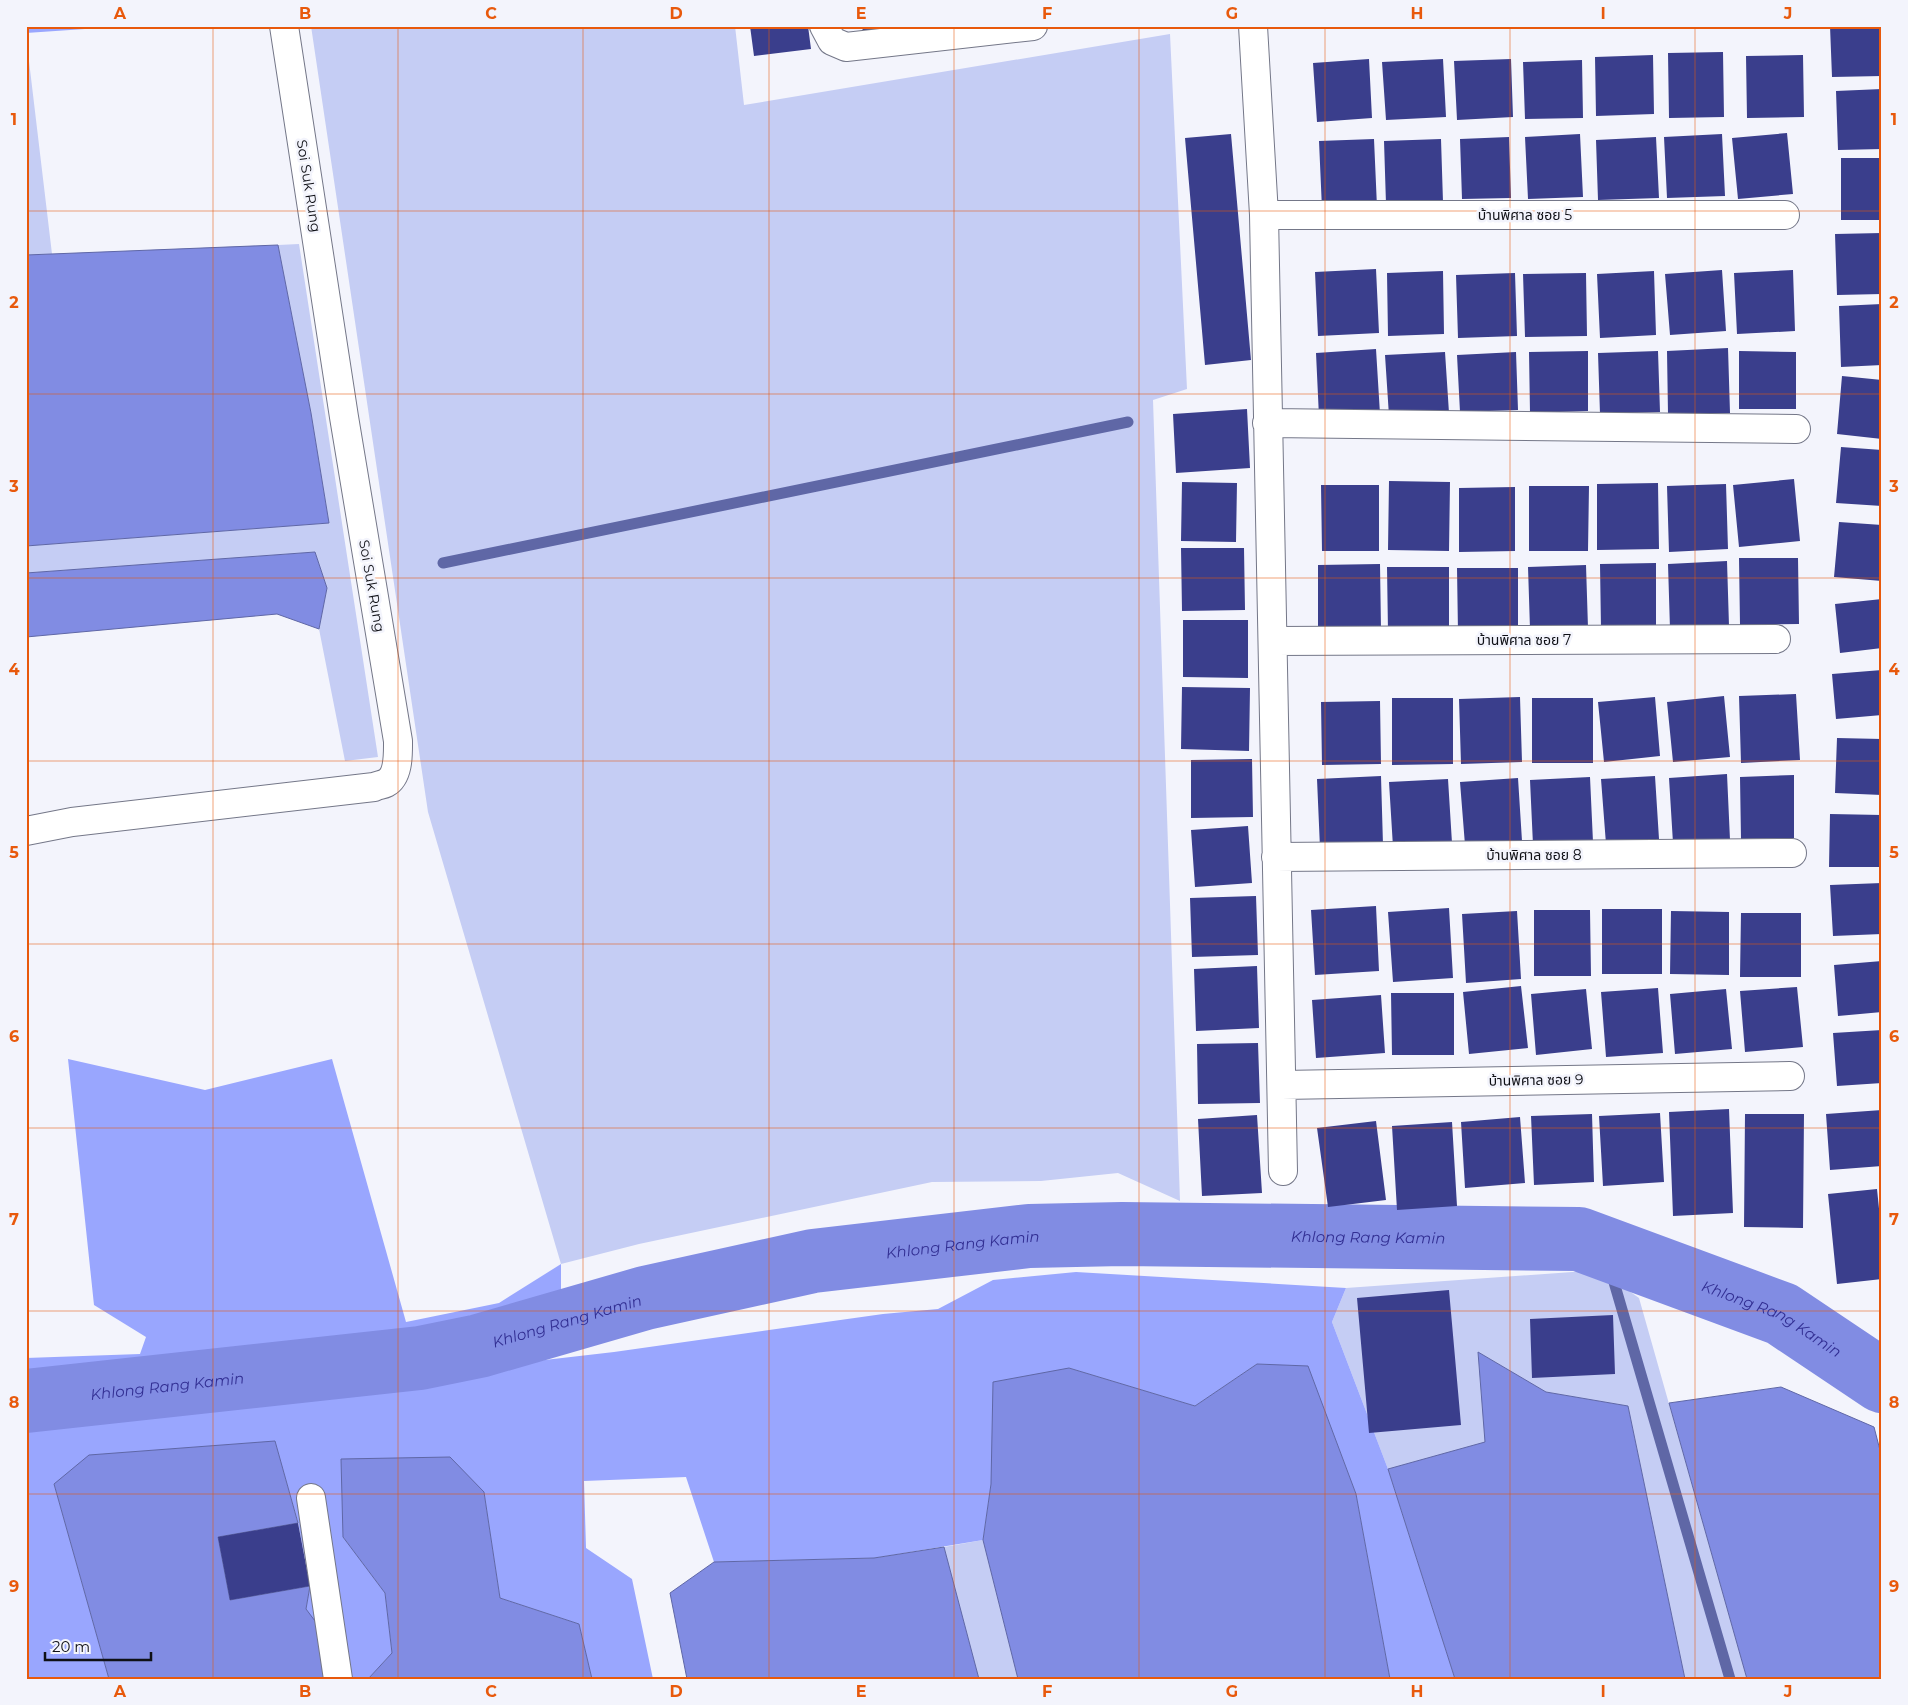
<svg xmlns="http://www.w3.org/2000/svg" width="1908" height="1705" viewBox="0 0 1908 1705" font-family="Montserrat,'Noto Sans Thai',sans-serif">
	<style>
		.green { fill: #c5cdf4 }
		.forest { fill: #99a6fe }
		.water { fill: #818ce3; stroke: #5f67a6 }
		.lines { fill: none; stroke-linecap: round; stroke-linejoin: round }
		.stream { stroke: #5f67a6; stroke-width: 11 }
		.river { stroke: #818ce3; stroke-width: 64 }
		.building { fill: #3a3e8c }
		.minor-casing { stroke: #747788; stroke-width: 30 }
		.minor { stroke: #fff; stroke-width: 28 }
		.grid { fill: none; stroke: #e8590c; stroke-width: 1; stroke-opacity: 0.55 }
		.labels { text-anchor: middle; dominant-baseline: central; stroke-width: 5; stroke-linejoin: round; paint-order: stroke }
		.street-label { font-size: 14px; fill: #0f1016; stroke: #f3f4fc }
		.water-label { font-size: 15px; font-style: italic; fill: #322f93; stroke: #f3f4fc }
		.neatline { fill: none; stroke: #e8590c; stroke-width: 2 }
		.grid-label { font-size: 16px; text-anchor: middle; font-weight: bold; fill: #e8590c }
	</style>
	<rect width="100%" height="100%" fill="#f3f4fc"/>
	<path class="green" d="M311 26H735L744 105 1170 34 1187 389 1153 400 1180 1201 1118 1173 1041 1181 932 1182 639 1244 561 1264 428 812Z
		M26 36 52 254 26 255Z
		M299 244 378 757 345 761 319 629 327 588 315 552 26 573V546L329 523 311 413 278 245Z
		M1600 1270 1639 1298 1747 1679H1685L1628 1406 1546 1392 1478 1352 1486 1442 1388 1469 1332 1322 1346 1288Z
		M983 1540 1018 1679H979L944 1547Z"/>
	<path class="forest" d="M26 26H129L26 33Z
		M68 1059 205 1090 332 1059 406 1322 499 1303 561 1264V1293L429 1340 26 1378V1358L140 1354 146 1337 94 1305Z
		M1076 1272 1346 1288 1332 1322 1388 1469 1455 1679H1390L1356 1494 1308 1367 1257 1364 1195 1406 1069 1368 991 1484 983 1540 874 1558 714 1562 686 1477 584 1481 586 1548 632 1579 653 1679H592L579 1624 500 1598 484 1492 343 1537 385 1593 392 1653 368 1679H341L306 1609 310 1586 298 1522 275 1442 54 1484 109 1679H26V1414L405 1376 614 1352 883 1314 938 1309 993 1280Z"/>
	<path class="water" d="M278 245 311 413 329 523 26 546V255Z
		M315 552 327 588 319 629 277 614 26 637V573Z
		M1478 1352 1546 1392 1628 1406 1685 1679H1455L1388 1469 1485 1442Z
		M1257 1364 1308 1366 1356 1494 1390 1679H1018L983 1540 991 1484 993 1382 1069 1368 1195 1406Z
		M1781 1387 1874 1427 1882 1458V1679H1747L1669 1403Z
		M275 1441 298 1523 218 1537 230 1600 310 1586 306 1609 321 1629 328 1679H109L54 1484 89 1455Z
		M450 1457 484 1492 500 1598 579 1624 592 1679H368L392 1653 385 1593 343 1537 341 1459Z
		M944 1547 979 1679H687L670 1593 714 1562 874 1558Z"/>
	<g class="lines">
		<path class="stream" d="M443 563 1128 422
			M1604 1248 1730 1679"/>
		<path class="river" id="s1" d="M26 1401 420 1358 479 1346 645 1298 813 1261 1029 1236 1122 1234 1579 1239 1782 1314 1882 1381"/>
	</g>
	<path class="building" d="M750 26H808L811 49 754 56Z
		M862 26H921L864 38Z
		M1830 26H1882V76L1832 77Z
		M1723 52 1724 117 1669 118 1668 53Z
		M1653 55 1654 114 1596 116 1595 57Z
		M1803 55 1804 117 1747 118 1746 56Z
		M1369 59 1372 118 1317 122 1313 63Z
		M1443 59 1446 117 1386 120 1382 62Z
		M1511 59 1513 117 1457 120 1454 61Z
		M1582 60 1583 118 1525 119 1523 62Z
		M1882 89V149L1838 150 1836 91Z
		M1787 133 1793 194 1738 199 1732 138Z
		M1231 134 1251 360 1205 365 1185 138Z
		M1580 134 1583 197 1528 199 1525 137Z
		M1722 134 1725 196 1667 198 1664 137Z
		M1509 137 1511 198 1462 199 1460 139Z
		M1656 137 1659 198 1598 200 1596 140Z
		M1374 139 1377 207 1322 209 1319 141Z
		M1441 139 1443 202 1386 204 1384 141Z
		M1841 158H1882V220H1841Z
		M1882 233V294L1837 295 1835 234Z
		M1376 269 1379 333 1318 336 1315 272Z
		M1722 270 1726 331 1670 335 1665 274Z
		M1793 270 1795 331 1737 334 1734 273Z
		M1443 271 1444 334 1388 336 1387 273Z
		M1654 271 1656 335 1600 338 1597 274Z
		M1515 273 1517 336 1458 338 1456 275Z
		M1586 273 1587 336 1525 337 1523 274Z
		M1882 304V365L1841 367 1839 306Z
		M1728 348 1730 413 1668 414 1667 351Z
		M1376 349 1380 414 1319 417 1316 353Z
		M1588 351V411L1530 413 1529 352Z
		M1658 351 1660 412 1600 414 1598 353Z
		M1739 351 1796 352V409H1739Z
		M1445 352 1449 413 1389 416 1385 355Z
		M1516 352 1518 410 1460 412 1457 355Z
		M1842 376 1882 380V439L1837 434Z
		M1247 409 1250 468 1176 473 1173 414Z
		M1841 447 1882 450V506L1836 503Z
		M1794 479 1800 541 1739 547 1733 485Z
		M1389 481 1450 482 1449 551 1388 550Z
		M1182 482 1237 483 1236 542 1181 541Z
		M1658 483 1659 549 1597 550V484Z
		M1726 484 1728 549 1669 552 1667 486Z
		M1321 485H1379V551H1322Z
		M1529 486H1589L1588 551H1529Z
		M1515 487V551L1459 552V488Z
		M1839 522 1882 525V581L1834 577Z
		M1181 548H1244L1245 610 1182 611Z
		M1739 558H1798L1799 624 1740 625Z
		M1727 561 1729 626 1670 629 1668 564Z
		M1656 563V629H1601L1600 564Z
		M1380 564 1381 630H1318V565Z
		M1586 565 1588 628 1530 629 1528 567Z
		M1387 567H1449V631L1388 632Z
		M1457 568H1518V633H1458Z
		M1882 599V648L1840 653 1835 604Z
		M1183 620H1248V678L1183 677Z
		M1882 670V715L1836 719 1832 674Z
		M1182 687 1250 688 1249 751 1181 749Z
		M1796 694 1800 760 1741 763 1739 696Z
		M1724 696 1730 757 1673 762 1667 702Z
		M1520 697 1522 762 1461 764 1459 699Z
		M1655 697 1660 756 1604 762 1598 702Z
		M1392 698H1453V764L1392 765Z
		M1532 698H1593V763H1532Z
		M1380 701 1381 764 1322 765 1321 702Z
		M1837 738 1882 739V795L1835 793Z
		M1252 759 1253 817 1191 818V760Z
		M1727 774 1730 840 1673 843 1669 778Z
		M1794 775V838L1741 839 1740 777Z
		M1381 776 1383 845 1320 848 1317 779Z
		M1655 776 1659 839 1606 844 1601 779Z
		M1590 777 1593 842 1533 845 1530 780Z
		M1518 778 1522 841 1465 845 1460 782Z
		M1448 779 1452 843 1393 847 1389 782Z
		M1830 814 1882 815V867H1829Z
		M1248 826 1252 883 1195 887 1191 830Z
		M1882 883V934L1833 936 1830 885Z
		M1256 896 1258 955 1192 957 1190 898Z
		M1376 906 1379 971 1315 975 1311 910Z
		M1449 908 1453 978 1393 982 1388 912Z
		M1602 909H1662V974H1602Z
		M1534 910H1590L1591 976H1534Z
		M1517 911 1521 979 1466 983 1462 914Z
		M1671 911 1729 912V975L1670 974Z
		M1741 913H1801V977H1740Z
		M1882 961V1012L1838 1016 1834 965Z
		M1257 966 1259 1028 1196 1031 1194 969Z
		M1521 986 1528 1048 1469 1054 1463 992Z
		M1797 987 1803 1047 1745 1052 1740 991Z
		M1658 988 1663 1053 1606 1057 1601 992Z
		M1586 989 1592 1049 1536 1055 1531 994Z
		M1726 989 1732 1049 1675 1054 1670 994Z
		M1391 993H1454V1055H1392Z
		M1381 995 1385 1053 1316 1058 1312 1000Z
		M1882 1030V1083L1837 1086 1833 1033Z
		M1258 1043 1260 1103 1198 1104 1197 1044Z
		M1729 1109 1733 1213 1673 1216 1669 1112Z
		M1882 1110V1166L1830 1170 1826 1114Z
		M1660 1113 1664 1182 1603 1186 1599 1116Z
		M1592 1114 1594 1182 1534 1185 1531 1116Z
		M1745 1114H1804L1803 1228 1744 1227Z
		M1257 1115 1262 1193 1202 1196 1198 1119Z
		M1520 1117 1525 1183 1465 1188 1461 1122Z
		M1376 1121 1386 1200 1328 1207 1317 1128Z
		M1452 1122 1457 1206 1397 1210 1392 1126Z
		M1877 1189 1882 1238V1279L1837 1284 1828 1194Z
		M1449 1290 1461 1425 1369 1433 1357 1298Z
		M1613 1315 1615 1374 1532 1378 1530 1319Z
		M298 1523 310 1586 230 1600 218 1537Z"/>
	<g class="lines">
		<defs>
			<path id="minor" d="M824 26 832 41 846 47 1033 26
				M1253 26 1264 215 1283 1171
				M1264 215H1785
				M1267 423 1796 429
				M1273 641 1776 639
				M26 831 72 822 374 787C378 785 382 785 386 783 399 776 398 753 398 741L344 417 284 26
				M1276 857 1792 853
				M1282 1085 1790 1076
				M311 1498 338 1679"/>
		</defs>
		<use href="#minor" class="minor-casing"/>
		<use href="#minor" class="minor"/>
	</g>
	<path class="grid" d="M213 26V1679M398 26V1679M583 26V1679M769 26V1679M954 26V1679M1139 26V1679M1325 26V1679M1510 26V1679M1695 26V1679M26 211H1882M26 394H1882M26 578H1882M26 761H1882M26 944H1882M26 1128H1882M26 1311H1882M26 1494H1882"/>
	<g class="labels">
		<g class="street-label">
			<text transform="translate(309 186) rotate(81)">Soi Suk Rung</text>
			<text x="1525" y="215">บ้านพิศาล ซอย 5</text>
			<text transform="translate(372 586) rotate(80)">Soi Suk Rung</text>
			<text x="1524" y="640">บ้านพิศาล ซอย 7</text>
			<text x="1534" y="855">บ้านพิศาล ซอย 8</text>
			<text transform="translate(1536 1080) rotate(-1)">บ้านพิศาล ซอย 9</text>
		</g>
		<g class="water-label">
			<text stroke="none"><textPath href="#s1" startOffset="1358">Khlong Rang Kamin</textPath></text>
			<text stroke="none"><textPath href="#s1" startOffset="952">Khlong Rang Kamin</textPath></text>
			<text stroke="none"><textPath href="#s1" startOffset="1778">Khlong Rang Kamin</textPath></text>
			<text stroke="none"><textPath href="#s1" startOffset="548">Khlong Rang Kamin</textPath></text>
			<text stroke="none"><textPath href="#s1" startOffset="142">Khlong Rang Kamin</textPath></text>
		</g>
	</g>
	<rect width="1908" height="1705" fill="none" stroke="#f3f4fc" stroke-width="55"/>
	<path d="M45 1652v8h106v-8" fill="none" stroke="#0f1016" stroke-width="2.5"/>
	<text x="52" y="1652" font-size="15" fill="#0f1016" stroke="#f3f4fc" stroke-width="4" paint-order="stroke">20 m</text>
	<rect x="28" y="28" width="1852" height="1650" class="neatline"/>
	<g class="grid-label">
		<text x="120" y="19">A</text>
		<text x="305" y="19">B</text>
		<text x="491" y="19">C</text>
		<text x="676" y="19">D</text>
		<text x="861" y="19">E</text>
		<text x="1047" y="19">F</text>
		<text x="1232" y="19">G</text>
		<text x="1417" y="19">H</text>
		<text x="1603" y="19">I</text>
		<text x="1788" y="19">J</text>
		<text x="14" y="125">1</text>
		<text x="1894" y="125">1</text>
		<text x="14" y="308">2</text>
		<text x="1894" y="308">2</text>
		<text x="14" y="492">3</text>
		<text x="1894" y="492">3</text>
		<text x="14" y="675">4</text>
		<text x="1894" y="675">4</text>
		<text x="14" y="858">5</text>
		<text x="1894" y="858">5</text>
		<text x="14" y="1042">6</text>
		<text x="1894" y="1042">6</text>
		<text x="14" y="1225">7</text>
		<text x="1894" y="1225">7</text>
		<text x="14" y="1408">8</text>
		<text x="1894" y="1408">8</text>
		<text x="14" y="1592">9</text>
		<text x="1894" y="1592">9</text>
		<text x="120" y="1697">A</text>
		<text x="305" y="1697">B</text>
		<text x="491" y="1697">C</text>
		<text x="676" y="1697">D</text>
		<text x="861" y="1697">E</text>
		<text x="1047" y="1697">F</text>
		<text x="1232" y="1697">G</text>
		<text x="1417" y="1697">H</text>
		<text x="1603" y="1697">I</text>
		<text x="1788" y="1697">J</text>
	</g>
</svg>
